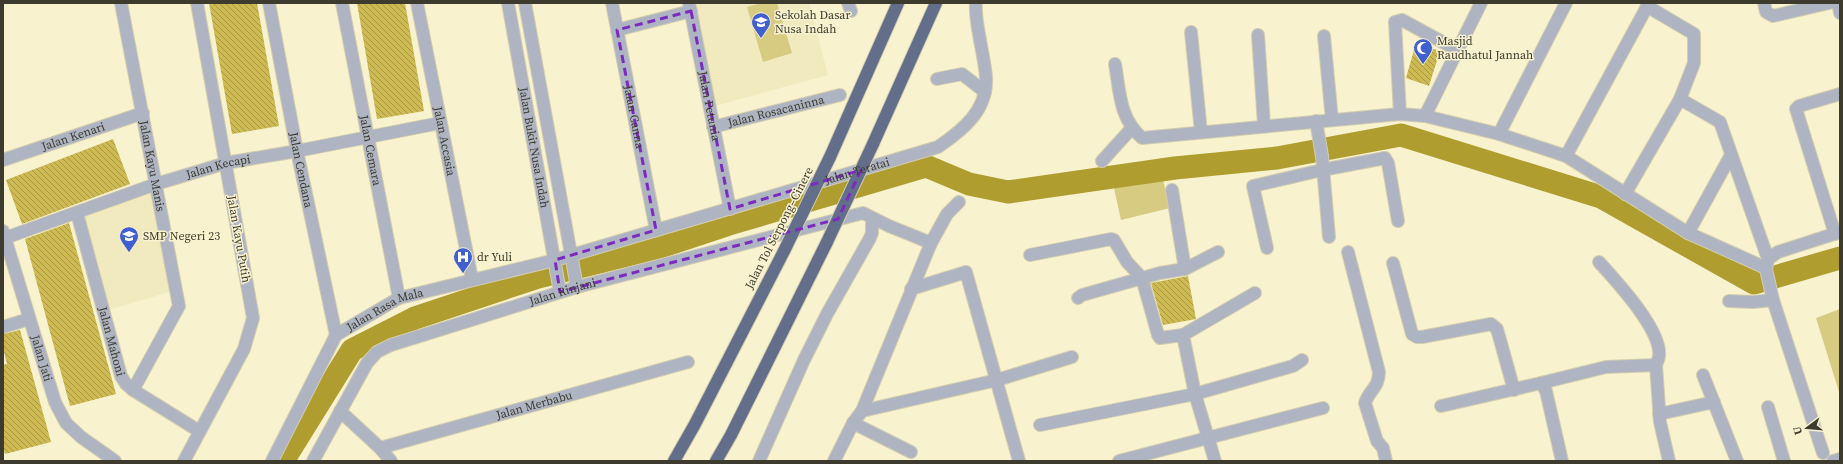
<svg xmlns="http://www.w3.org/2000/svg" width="1843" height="464" viewBox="0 0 1843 464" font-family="'Source Serif 4',serif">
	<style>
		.built { fill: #f1eabf }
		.grass { fill: #d7ca81 }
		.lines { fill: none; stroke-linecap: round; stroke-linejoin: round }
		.river { stroke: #af9d30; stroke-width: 23 }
		.building { fill: url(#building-back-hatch) }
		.minor-casing { stroke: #d3cdaf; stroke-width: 14 }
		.highway-casing { stroke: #d3cdaf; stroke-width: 14 }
		.minor { stroke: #aeb4c2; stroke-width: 12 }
		.highway { stroke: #636e8a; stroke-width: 12 }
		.highway-bridge-casing { stroke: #d3cdaf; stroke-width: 14; stroke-linecap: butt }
		.highway-bridge { stroke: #636e8a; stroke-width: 12 }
		.marked { fill: none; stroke: #7b2cbf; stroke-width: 3; stroke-dasharray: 8 5; stroke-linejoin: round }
		.labels { text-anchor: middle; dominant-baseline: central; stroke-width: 3; stroke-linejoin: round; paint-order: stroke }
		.poi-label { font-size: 12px; fill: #3d3b2d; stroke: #f8f2cf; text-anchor: start }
		.street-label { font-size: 12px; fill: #3d3b2d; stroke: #f8f2cf }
	</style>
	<defs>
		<pattern id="building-back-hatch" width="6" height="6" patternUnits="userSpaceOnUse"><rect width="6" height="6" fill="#cdba52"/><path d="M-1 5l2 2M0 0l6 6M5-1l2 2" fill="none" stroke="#a89844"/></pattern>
	</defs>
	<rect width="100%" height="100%" fill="#f8f2cf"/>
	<path class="built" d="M696 3H809L828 75 715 106Z
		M153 188 173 291 108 310 81 214Z"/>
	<path class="grass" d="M761 3H777L792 53 763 62 747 7Z
		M1162 176 1170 208 1121 220 1114 188Z
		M1840 309V395L1816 318Z"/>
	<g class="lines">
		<path class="river" d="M283 461 352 350 415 318 538 277 660 247 729 224 926 166 969 184 1008 192 1175 168 1277 158 1401 135 1601 197 1754 283 1840 258"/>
	</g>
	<path class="building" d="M209 3H257L279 126 232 134Z
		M357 3H405L424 111 377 119Z
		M1416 43 1440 51 1429 86 1406 78Z
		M113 139 130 184 22 224 6 180Z
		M69 223 116 394 70 406 25 239Z
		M1188 276 1196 319 1163 325 1151 283Z
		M20 330 51 442 5 454 3 447V365L7 364 3 348V334Z"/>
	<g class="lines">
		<defs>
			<g id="minor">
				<path id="s1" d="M121 3 179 306 133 390"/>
				<path id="s2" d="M269 3 297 151 336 335"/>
				<path id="s3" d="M342 3 399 298"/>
				<path id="s4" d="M417 3 472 279"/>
				<path id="s5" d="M508 3 560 292"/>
				<path d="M525 3 577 287"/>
				<path id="s6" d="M612 3 656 230"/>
				<path id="s7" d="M689 3 730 209"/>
				<path d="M848 3 851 11"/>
				<path d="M1764 3 1766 12 1773 16 1829 3"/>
				<path d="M1838 3 1840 13"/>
				<path d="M617 30 691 11"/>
				<path d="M1191 32 1201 132"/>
				<path d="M1258 35 1264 125"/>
				<path d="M1324 36 1332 120"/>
				<path d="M1115 64C1120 92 1119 118 1142 138L1400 114 1425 116 1499 134 1566 156 1688 233 1766 268"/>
				<path d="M937 79 962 74 985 92"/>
				<path d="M1680 99 1720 122 1768 259 1766 269 1773 300 1823 453"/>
				<path d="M1400 114 1395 22 1402 20 1457 50"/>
				<path d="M1425 116 1481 3"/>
				<path d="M1316 121 1322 156 1329 237"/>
				<path id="s8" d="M713 127 840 95"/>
				<path d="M1499 134 1566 3"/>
				<path d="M1566 156 1649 3"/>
				<path id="s9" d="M3 160 143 113"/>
				<path d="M1102 161 1131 129"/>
				<path d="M1172 190 1185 269"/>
				<path d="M1625 194 1680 99 1694 63V34L1650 8H1646"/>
				<path id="s10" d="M77 213 121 376 126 384 133 390 199 431"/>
				<path id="s11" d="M3 231 55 402 66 423 81 437 115 461"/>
				<path d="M1688 233 1731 155"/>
				<path d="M1835 234 1796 109 1799 106 1840 94"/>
				<path id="s12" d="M5 238 156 184 226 163 297 151 440 123"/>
				<path d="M1267 248 1253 186 1322 170 1385 158 1388 163 1398 221"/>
				<path d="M1348 252 1379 372C1379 388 1369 390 1365 403L1377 441 1383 448 1386 461"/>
				<path d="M1030 255 1111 239 1114 240 1127 262 1142 278 1158 335 1160 338 1183 335 1195 394 1215 461"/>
				<path d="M1768 259 1778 252 1840 232"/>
				<path d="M1393 263 1412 334 1417 337H1422L1491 324 1497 329 1514 390"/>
				<path d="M911 289 966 272 1019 461"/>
				<path d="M1078 298 1082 295 1160 273 1185 269 1218 252"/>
				<path d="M1729 301 1753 302 1773 300"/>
				<path d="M3 327 29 319"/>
				<path d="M1183 335 1255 293"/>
				<path d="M1656 365 1660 422 1669 461"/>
				<path d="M1703 375 1737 461"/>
				<path d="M1541 383 1606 367 1656 365C1657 362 1659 359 1659 356 1662 330 1616 281 1599 262"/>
				<path d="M1441 406 1541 383 1546 391 1562 461"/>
				<path d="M1768 407 1784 461"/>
				<path d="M340 411 380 448 391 461"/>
				<path d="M862 411 997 380 1072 357"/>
				<path d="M1659 414 1714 402"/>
				<path d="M853 423 911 452"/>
				<path d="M1040 425 1195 394 1293 366 1302 360"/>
				<path id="s13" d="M380 448 688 362"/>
				<path d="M184 461 244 349 253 318 197 3"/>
				<path id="s14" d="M272 461 336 335 399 298 555 260 938 147C963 130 988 110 986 77 985 64 982 52 980 40 978 28 975 16 976 3"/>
				<path id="s15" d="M313 461 367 363 377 352 391 345 577 287 863 213 889 226 931 243"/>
				<path d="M759 461 804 360 827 314 870 238 872 233V218"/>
				<path d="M834 461 853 423 862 411 931 243 947 214 959 202"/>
				<path d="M1119 461 1323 408"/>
				<path d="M1833 461 1840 459"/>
			</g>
			<path id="highway" d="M873 144 936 3
				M830 157 898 3
				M674 461 695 424 784 251
				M716 461 731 435 827 242"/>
		</defs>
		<use href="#minor" class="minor-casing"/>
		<use href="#highway" class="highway-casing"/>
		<use href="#minor" class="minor"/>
		<use href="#highway" class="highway"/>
		<defs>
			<path id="highway-bridge" d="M827 242 873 144
				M784 251 830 157"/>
		</defs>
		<use href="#highway-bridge" class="highway-bridge-casing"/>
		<use href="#highway-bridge" class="highway-bridge"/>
	</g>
	<path class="marked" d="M691 11 730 209 861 170 838 219 560 292 555 260 656 230 617 30Z"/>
	<defs>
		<symbol id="school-pin" viewBox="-11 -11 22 30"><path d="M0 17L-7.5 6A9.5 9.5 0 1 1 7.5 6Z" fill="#405fd1" stroke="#f8f2cf"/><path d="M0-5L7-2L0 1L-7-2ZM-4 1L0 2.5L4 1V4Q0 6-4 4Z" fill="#fff"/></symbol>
		<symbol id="mosque-pin" viewBox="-11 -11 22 30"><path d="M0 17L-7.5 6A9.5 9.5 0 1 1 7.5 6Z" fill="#405fd1" stroke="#f8f2cf"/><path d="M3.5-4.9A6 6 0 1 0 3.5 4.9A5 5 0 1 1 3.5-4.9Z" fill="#fff"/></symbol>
		<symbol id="hospital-pin" viewBox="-11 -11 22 30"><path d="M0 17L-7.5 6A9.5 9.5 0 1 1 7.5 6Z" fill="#405fd1" stroke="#f8f2cf"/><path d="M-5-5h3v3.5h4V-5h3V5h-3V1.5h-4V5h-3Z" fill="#fff"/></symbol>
	</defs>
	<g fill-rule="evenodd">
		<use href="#school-pin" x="750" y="11" width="22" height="30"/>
		<use href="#mosque-pin" x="1412" y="37" width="22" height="30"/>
		<use href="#school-pin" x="118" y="225" width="22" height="30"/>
		<use href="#hospital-pin" x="452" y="246" width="22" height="30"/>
	</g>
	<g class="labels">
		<g class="poi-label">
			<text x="775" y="15">Sekolah Dasar<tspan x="775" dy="14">Nusa Indah</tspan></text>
			<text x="1437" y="41">Masjid<tspan x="1437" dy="14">Raudhatul Jannah</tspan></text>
			<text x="143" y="236">SMP Negeri 23</text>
			<text x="477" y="257">dr Yuli</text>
		</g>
		<g class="street-label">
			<text stroke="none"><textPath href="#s7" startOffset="105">Jalan Petunia</textPath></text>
			<text stroke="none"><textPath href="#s8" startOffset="65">Jalan Rosacaninna</textPath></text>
			<text stroke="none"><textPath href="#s6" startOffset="116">Jalan Canna</textPath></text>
			<text stroke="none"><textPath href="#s9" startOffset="74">Jalan Kenari</textPath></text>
			<text stroke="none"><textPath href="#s4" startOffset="141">Jalan Accasia</textPath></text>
			<text stroke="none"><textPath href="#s5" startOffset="147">Jalan Bukit Nusa Indah</textPath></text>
			<text stroke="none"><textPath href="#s3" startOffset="150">Jalan Cemara</textPath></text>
			<text stroke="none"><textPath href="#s1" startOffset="166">Jalan Kayu Manis</textPath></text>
			<text stroke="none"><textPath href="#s12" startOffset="225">Jalan Kecapi</textPath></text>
			<text stroke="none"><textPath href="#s2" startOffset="170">Jalan Cendana</textPath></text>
			<text stroke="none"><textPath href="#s14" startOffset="690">Jalan Teratai</textPath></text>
			<text transform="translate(779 228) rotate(-63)">Jalan Tol Serpong–Cinere</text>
			<text transform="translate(239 239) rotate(80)">Jalan Kayu Putih</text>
			<text stroke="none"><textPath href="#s15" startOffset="322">Jalan Rinjani</textPath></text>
			<text stroke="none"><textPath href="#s14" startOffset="197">Jalan Rasa Mala</textPath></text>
			<text stroke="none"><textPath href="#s10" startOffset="133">Jalan Mahoni</textPath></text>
			<text stroke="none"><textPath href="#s11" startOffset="133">Jalan Jati</textPath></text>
			<text stroke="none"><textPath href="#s13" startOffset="160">Jalan Merbabu</textPath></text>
		</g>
	</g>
	<rect width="1843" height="464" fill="none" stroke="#3d3b2d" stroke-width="8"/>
	<g transform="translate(1807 428) rotate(254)" stroke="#f8f2cf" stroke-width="3" paint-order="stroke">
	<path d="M0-3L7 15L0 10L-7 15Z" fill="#3d3b2d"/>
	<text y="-6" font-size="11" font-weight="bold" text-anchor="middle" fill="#3d3b2d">U</text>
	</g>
</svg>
